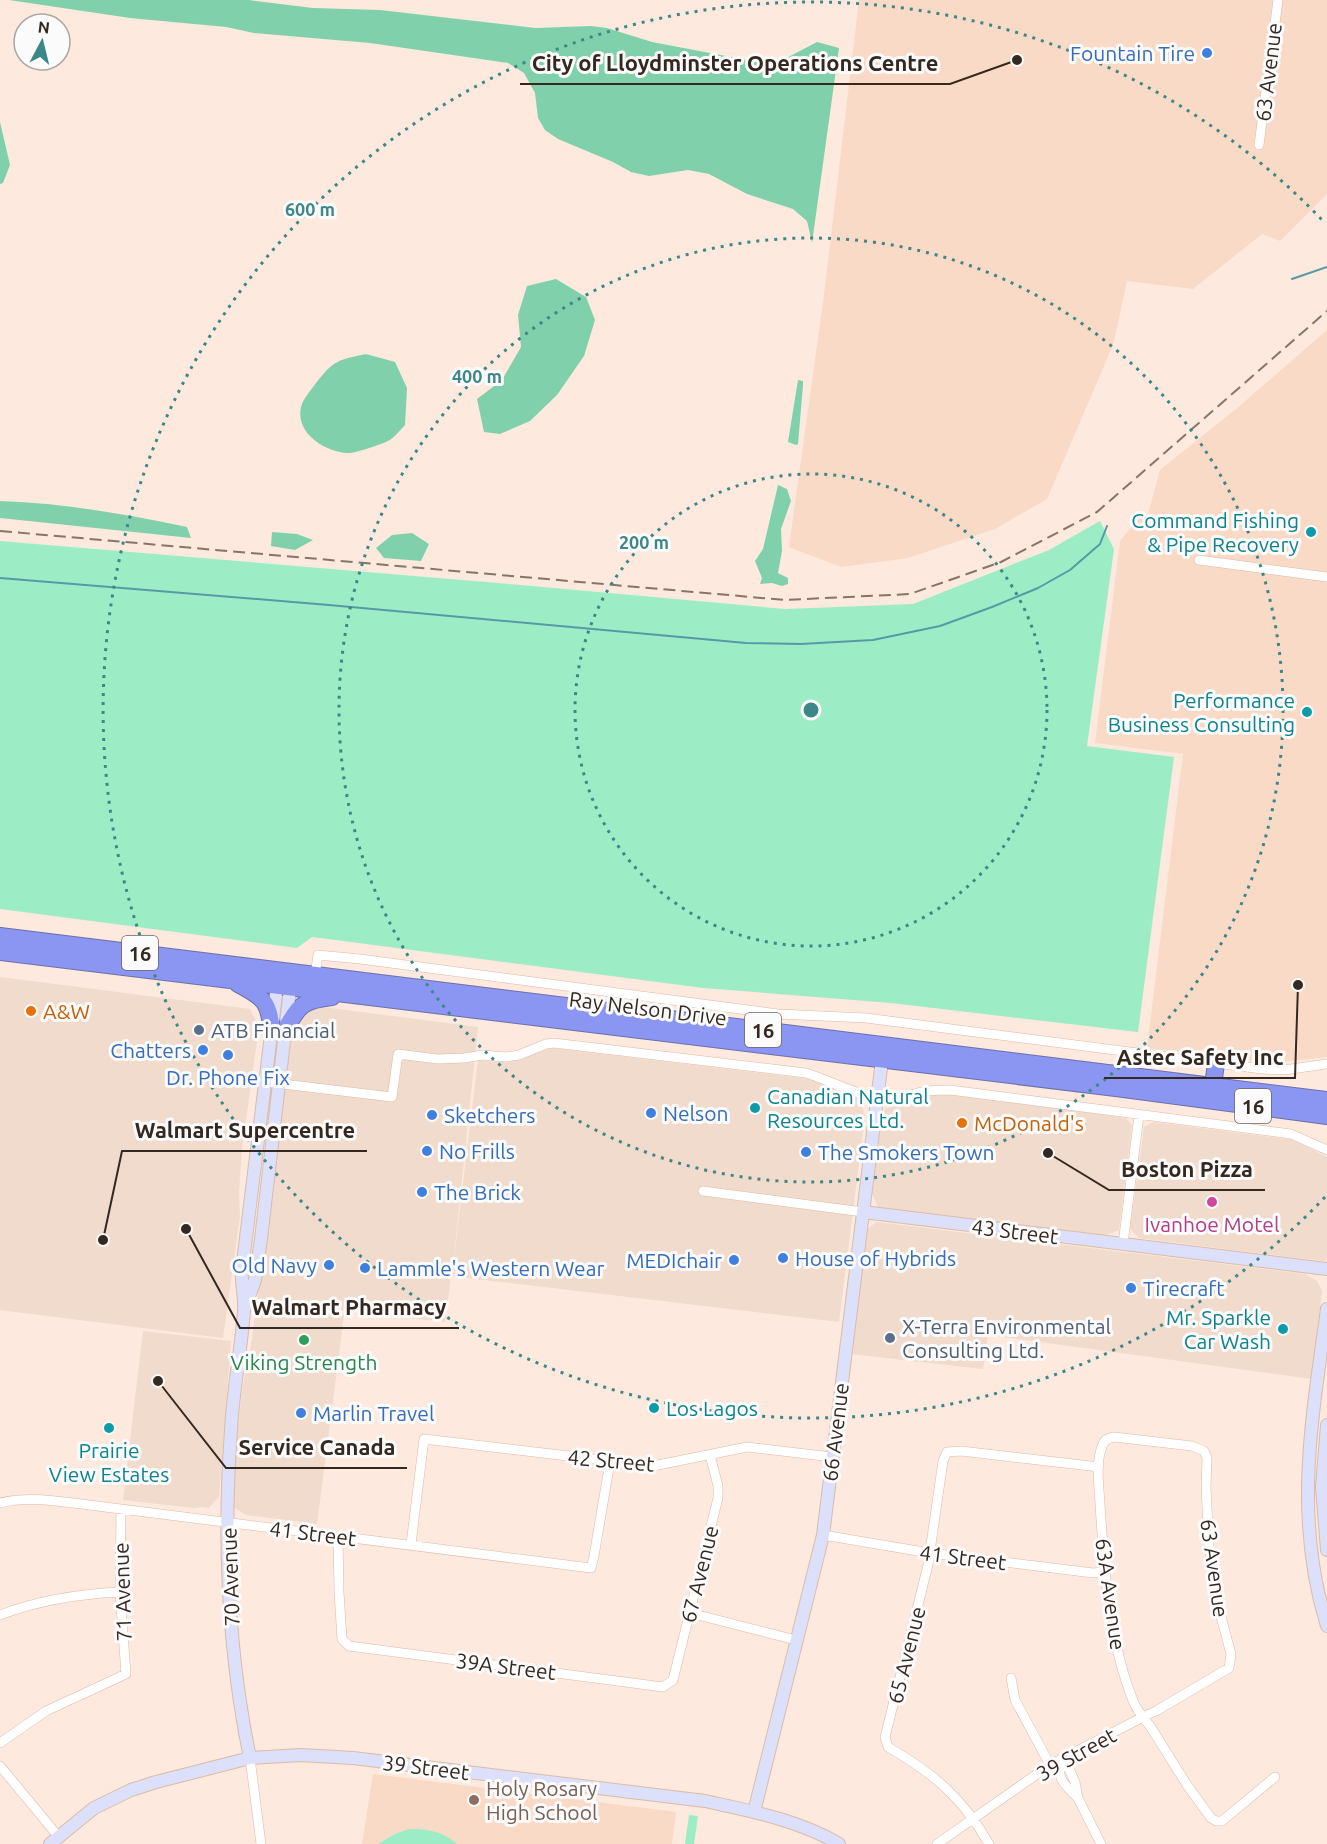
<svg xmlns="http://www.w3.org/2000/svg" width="1327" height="1844" viewBox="0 0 1327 1844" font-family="Ubuntu,sans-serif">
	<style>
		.commercial { fill: #f0dbcd }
		.built { fill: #f9dac6 }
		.green { fill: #9cedc6 }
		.forest { fill: #80d1ab }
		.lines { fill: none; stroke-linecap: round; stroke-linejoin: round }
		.stream { stroke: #579aa5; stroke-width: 2 }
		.street-casing { stroke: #dbbba7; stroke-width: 10 }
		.secondary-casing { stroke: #dbbba7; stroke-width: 14 }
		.highway-casing { stroke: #6c70a8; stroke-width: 18 }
		.street { stroke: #fff; stroke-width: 9 }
		.secondary { stroke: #dce0fb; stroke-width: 12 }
		.highway { stroke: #8a96f1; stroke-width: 16 }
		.rail { stroke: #85766d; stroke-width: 2; stroke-dasharray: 12 6; stroke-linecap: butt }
		.ring { fill: none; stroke: #3e8789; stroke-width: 3; stroke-dasharray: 3 6 }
		.shop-dot { fill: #3f7fe0; stroke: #fbfbfb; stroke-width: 2 }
		.culture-dot { fill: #0f9aa8; stroke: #fbfbfb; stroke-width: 2 }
		.food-dot { fill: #e8710a; stroke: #fbfbfb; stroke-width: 2 }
		.service-dot { fill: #5c6f8a; stroke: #fbfbfb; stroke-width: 2 }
		.hotel-dot { fill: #d1479c; stroke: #fbfbfb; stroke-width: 2 }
		.leisure-dot { fill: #2e9e5b; stroke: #fbfbfb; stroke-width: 2 }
		.education-dot { fill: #8d6e63; stroke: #fbfbfb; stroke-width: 2 }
		.labels { text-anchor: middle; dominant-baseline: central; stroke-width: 6; stroke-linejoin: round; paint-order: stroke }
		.shield { fill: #fbfbfb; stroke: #706762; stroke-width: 1.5 }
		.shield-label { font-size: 20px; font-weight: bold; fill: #342820 }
		.shop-label { font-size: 21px; fill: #366cbe; stroke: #fbfbfb; text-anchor: start }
		.street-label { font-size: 21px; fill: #342820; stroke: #fbfbfb }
		.culture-label { font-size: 21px; fill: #0d838f; stroke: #fbfbfb; text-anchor: end }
		.food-label { font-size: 21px; fill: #c56008; stroke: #fbfbfb; text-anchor: start }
		.service-label { font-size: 21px; fill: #4e5e75; stroke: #fbfbfb; text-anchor: start }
		.hotel-label { font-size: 21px; fill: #b23c85; stroke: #fbfbfb }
		.leisure-label { font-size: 21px; fill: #27864d; stroke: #fbfbfb }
		.education-label { font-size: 21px; fill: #785e54; stroke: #fbfbfb; text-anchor: start }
		.centre { fill: #3e8789; stroke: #fbfbfb; stroke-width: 3 }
		.ring-label { font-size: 18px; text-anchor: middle; font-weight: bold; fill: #3e8789; stroke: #fbfbfb; stroke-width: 6; stroke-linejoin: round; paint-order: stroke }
		.leader { fill: none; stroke: #342820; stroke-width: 2 }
		.callout-dot { fill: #342820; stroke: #fbfbfb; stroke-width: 2 }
		.callout-label { font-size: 22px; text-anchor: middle; font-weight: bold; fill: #342820; stroke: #fbfbfb; stroke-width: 6; stroke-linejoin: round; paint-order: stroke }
	</style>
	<rect width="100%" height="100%" fill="#fde9dd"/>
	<path class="commercial" d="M0 977 250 1009 259 1027 242 1148 239 1192 240 1216 223 1338 0 1310Z
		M315 1006 478 1027 452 1274 478 1060 493 1062 514 1061 552 1048 802 1078 832 1084 859 1095 865 1116 839 1322 451 1276 445 1322 257 1300 293 1024Z
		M937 1092 1126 1118 1132 1125 1119 1230 1106 1235 878 1207 872 1193 883 1111 892 1104Z
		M1153 1122 1293 1140 1327 1157V1258L1323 1261 1139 1238 1130 1229 1144 1127Z
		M876 1222 1305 1274 1317 1281 1322 1291 1312 1379 988 1335 983 1369 851 1354 868 1229Z
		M256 1304 344 1315 317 1524 246 1515 232 1506 236 1446 243 1384 252 1340Z
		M143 1331 231 1341 219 1497 209 1508 202 1507 194 1508 123 1500Z"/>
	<path class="built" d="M859 0H1327V194L1280 241 1262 234 1193 289 1127 281 1113 345 1047 499 995 529 908 558 841 567 789 547 824 295Z
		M1327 330V1057L1270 1063 1147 1048 1183 754 1095 743 1120 541 1142 514H1148L1160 470 1236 409Z
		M373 1774 676 1812 672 1844H362Z"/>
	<path class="green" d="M1100 521 1114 549 1087 746 1174 757 1138 1032 891 1003 703 988 312 937 297 948 0 909V541L521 585 785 609 913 604 1049 550Z
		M689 1815 698 1816 694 1844H685Z
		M409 1829C428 1829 442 1831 457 1844H378L395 1834Z"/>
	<path class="forest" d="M9 0H249L313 8 380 10 535 28 591 26 607 28 652 42 773 65 817 42 839 48 812 243 807 221 793 209 747 194 709 174 688 170 649 176 631 172 613 162 558 139 545 130 538 118 535 93 524 73 508 63 370 43 254 33 226 27 130 18Z
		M0 122 10 165 3 183 0 184Z
		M556 279 586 297 595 320 584 356 557 395 530 421 500 434 484 432 477 399 502 380 521 347 518 315 527 286Z
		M366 354 395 362 407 388 405 425C400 430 394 438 388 441 383 444 353 454 348 453 325 452 295 433 301 407 303 399 311 390 316 383 334 360 338 360 366 354Z
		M798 380 803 381V385L798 444 796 445 788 442Z
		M778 485 787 489 791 501 781 529 782 551 778 573 788 578V584L782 586 772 583 760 584 762 578 755 561 763 549Z
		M0 501C63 503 125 514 187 527L191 538 0 518Z
		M272 532 297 534 313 540 295 550 271 546Z
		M412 533 429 544 421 561 384 558 376 548 392 535Z"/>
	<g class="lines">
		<path class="stream" d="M1292 279 1327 267
			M0 578 329 605 746 643 801 644 873 640 940 626 992 607 1038 588 1070 570 1100 544 1107 526"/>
		<defs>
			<path id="street" d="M1259 145 1278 0
				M1199 560 1327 577
				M315 975 318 955 360 959 778 1014 866 1018 1262 1069 1284 1070 1327 1064
				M266 1082 392 1097 398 1054 438 1059 464 1058 483 1055 506 1057 519 1055 546 1044 554 1043 806 1073C835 1082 864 1100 895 1099 903 1099 910 1095 917 1093 928 1090 939 1090 950 1090L1291 1134 1327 1150
				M703 1191 863 1212
				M1123 1244 1139 1115
				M0 1503C25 1497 48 1500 73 1503L591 1568 594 1556 610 1462
				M823 1535 930 1553 1093 1573 1104 1572
				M338 1536 339 1592 342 1639 349 1646 663 1687 673 1680 718 1498V1486L710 1455
				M411 1544 424 1439 653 1466 747 1447 832 1457
				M690 1613 796 1640
				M0 1615C39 1600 78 1594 120 1592
				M1011 1678 1015 1700 1050 1765
				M0 1743 46 1711 126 1674 120 1592 121 1509
				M250 1758 261 1844
				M1058 1761 1069 1769 1075 1782 1078 1798 1101 1844
				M1059 1763C1058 1781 1066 1786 1078 1798
				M0 1766 58 1836
				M937 1844 1050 1765 1143 1717 1156 1711 1229 1668 1231 1654 1220 1613 1209 1546 1206 1487 1207 1458 1204 1451 1192 1446 1114 1437C1109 1438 1105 1439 1103 1444 1095 1462 1099 1485 1100 1504 1104 1569 1109 1642 1134 1703 1138 1711 1144 1719 1150 1726L1187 1785 1211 1818 1216 1821H1222L1275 1777
				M989 1844C963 1798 933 1773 888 1747L885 1737 928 1565 943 1461 947 1452 961 1451 1099 1467"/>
			<path id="secondary" d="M863 1212 1327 1269
				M245 1307 255 1280 261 1239 291 981
				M1327 1309C1312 1419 1293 1516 1327 1626
				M1327 1425 1322 1487 1327 1550
				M250 1758C228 1651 223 1539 231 1430 233 1390 241 1351 244 1311 245 1298 241 1284 242 1270L278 978
				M754 1812 823 1535 883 1052
				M50 1844 94 1808 131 1790 156 1782 250 1758 301 1755 353 1758 705 1801C750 1811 799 1820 839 1844"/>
			<path id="highway" d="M0 936 1327 1100
				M0 952 1116 1088 1327 1116
				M238 984C265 998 269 1002 272 1033
				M285 1030C299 1005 303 1000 332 997
				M1213 1086 1216 1063"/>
		</defs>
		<use href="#street" class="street-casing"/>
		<use href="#secondary" class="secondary-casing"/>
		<use href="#highway" class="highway-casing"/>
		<use href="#street" class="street"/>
		<use href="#secondary" class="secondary"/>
		<use href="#highway" class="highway"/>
		<path class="rail" d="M0 531 785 600 910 594 1001 562 1097 512 1327 311"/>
	</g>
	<g class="ring">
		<circle cx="811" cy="710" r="236"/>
		<circle cx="811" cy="710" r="472"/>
		<path d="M1325 1197A708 708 0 1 1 1325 223"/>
	</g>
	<g class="shop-dot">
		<circle cx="1207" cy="53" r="6"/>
		<circle cx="203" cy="1050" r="6"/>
		<circle cx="228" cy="1055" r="6"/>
		<circle cx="651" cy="1113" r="6"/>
		<circle cx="432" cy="1115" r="6"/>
		<circle cx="427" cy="1151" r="6"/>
		<circle cx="806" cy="1152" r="6"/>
		<circle cx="422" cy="1192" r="6"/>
		<circle cx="783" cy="1258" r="6"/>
		<circle cx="734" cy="1260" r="6"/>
		<circle cx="329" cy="1265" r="6"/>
		<circle cx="365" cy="1268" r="6"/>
		<circle cx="1131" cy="1288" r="6"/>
		<circle cx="301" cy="1413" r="6"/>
	</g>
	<g class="culture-dot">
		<circle cx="1311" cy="532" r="6"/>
		<circle cx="1307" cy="712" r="6"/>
		<circle cx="755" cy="1108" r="6"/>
		<circle cx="1283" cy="1329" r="6"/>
		<circle cx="654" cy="1408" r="6"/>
		<circle cx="109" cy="1428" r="6"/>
	</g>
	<g class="food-dot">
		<circle cx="31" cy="1011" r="6"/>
		<circle cx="962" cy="1123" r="6"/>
	</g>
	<g class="service-dot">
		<circle cx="199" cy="1030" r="6"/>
		<circle cx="890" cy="1338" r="6"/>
	</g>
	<circle class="hotel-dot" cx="1212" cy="1202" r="6"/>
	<circle class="leisure-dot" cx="304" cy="1340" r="6"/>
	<circle class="education-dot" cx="474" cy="1800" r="6"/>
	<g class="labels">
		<g class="shield">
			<rect x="122" y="936" width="36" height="34" rx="4.5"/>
			<rect x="745" y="1013" width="36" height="34" rx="4.5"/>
			<rect x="1235" y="1089" width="36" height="34" rx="4.5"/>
		</g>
		<g class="shield-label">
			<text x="140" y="953">16</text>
			<text x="763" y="1030">16</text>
			<text x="1253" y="1106">16</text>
		</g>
		<g class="shop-label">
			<text x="1195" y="53" text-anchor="end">Fountain Tire</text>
			<text x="191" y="1050" text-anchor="end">Chatters</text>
			<text x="228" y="1077" text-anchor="middle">Dr. Phone Fix</text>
			<text x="663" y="1113">Nelson</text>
			<text x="444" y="1115">Sketchers</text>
			<text x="439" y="1151">No Frills</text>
			<text x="818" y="1152">The Smokers Town</text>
			<text x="434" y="1192">The Brick</text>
			<text x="795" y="1258">House of Hybrids</text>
			<text x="722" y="1260" text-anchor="end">MEDIchair</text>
			<text x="317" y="1265" text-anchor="end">Old Navy</text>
			<text x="377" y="1268">Lammle's Western Wear</text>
			<text x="1143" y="1288">Tirecraft</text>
			<text x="313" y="1413">Marlin Travel</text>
		</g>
		<g class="street-label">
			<text transform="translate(1268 72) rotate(-83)">63 Avenue</text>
			<text transform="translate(648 1008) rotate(7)">Ray Nelson Drive</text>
			<text transform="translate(1015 1231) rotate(7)">43 Street</text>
			<text transform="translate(835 1432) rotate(-83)">66 Avenue</text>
			<text transform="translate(611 1460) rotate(5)">42 Street</text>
			<text transform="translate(313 1533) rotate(7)">41 Street</text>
			<text transform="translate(963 1557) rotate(7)">41 Street</text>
			<text transform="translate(1215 1568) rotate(82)">63 Avenue</text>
			<text transform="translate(699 1574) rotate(-76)">67 Avenue</text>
			<text transform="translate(230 1577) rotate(-92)">70 Avenue</text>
			<text transform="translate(122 1592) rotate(-92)">71 Avenue</text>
			<text transform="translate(1111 1594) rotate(82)">63A Avenue</text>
			<text transform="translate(906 1655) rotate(-76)">65 Avenue</text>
			<text transform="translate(506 1666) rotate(7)">39A Street</text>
			<text transform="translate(1076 1754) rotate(-29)">39 Street</text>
			<text transform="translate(426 1767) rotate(7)">39 Street</text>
		</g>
		<g class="culture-label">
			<text x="1299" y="520">Command Fishing<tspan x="1299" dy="24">&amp; Pipe Recovery</tspan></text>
			<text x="1295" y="700">Performance<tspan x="1295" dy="24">Business Consulting</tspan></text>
			<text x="767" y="1096" text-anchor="start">Canadian Natural<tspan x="767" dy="24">Resources Ltd.</tspan></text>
			<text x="1271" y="1317">Mr. Sparkle<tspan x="1271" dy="24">Car Wash</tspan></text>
			<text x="666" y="1408" text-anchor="start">Los Lagos</text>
			<text x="109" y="1450" text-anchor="middle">Prairie<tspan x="109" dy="24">View Estates</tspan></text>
		</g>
		<g class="food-label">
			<text x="43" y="1011">A&amp;W</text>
			<text x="974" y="1123">McDonald's</text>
		</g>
		<g class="service-label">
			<text x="211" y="1030">ATB Financial</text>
			<text x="902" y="1326">X-Terra Environmental<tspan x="902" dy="24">Consulting Ltd.</tspan></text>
		</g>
		<g class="hotel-label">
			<text x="1212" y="1224">Ivanhoe Motel</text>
		</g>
		<g class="leisure-label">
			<text x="304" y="1362">Viking Strength</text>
		</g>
		<g class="education-label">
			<text x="486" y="1788">Holy Rosary<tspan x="486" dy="24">High School</tspan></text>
		</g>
	</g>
	<circle cx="811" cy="710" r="9" class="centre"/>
	<g class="ring-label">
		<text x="310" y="216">600 m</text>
		<text x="477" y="383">400 m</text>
		<text x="644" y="549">200 m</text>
	</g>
	<path class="leader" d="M1017 60L950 84H520M1298 985L1295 1078H1104M103 1240L122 1151H367M1048 1153L1109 1190H1265M186 1229L240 1328H459M158 1381L226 1468H407"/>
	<g class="callout-dot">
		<circle cx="1017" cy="60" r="6"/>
		<circle cx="1298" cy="985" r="6"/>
		<circle cx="103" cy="1240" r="6"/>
		<circle cx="1048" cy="1153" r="6"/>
		<circle cx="186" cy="1229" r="6"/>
		<circle cx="158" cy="1381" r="6"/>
	</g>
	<g class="callout-label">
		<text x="735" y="71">City of Lloydminster Operations Centre</text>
		<text x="1200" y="1065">Astec Safety Inc</text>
		<text x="245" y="1138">Walmart Supercentre</text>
		<text x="1187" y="1177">Boston Pizza</text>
		<text x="349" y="1315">Walmart Pharmacy</text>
		<text x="317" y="1455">Service Canada</text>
	</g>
	<g transform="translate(42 42) rotate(7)"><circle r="28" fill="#fbfbfb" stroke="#aba7a3" stroke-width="1.5"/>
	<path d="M0-4.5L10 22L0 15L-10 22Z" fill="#3e8789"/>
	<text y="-9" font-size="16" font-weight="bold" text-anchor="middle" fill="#342820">N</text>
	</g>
</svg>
